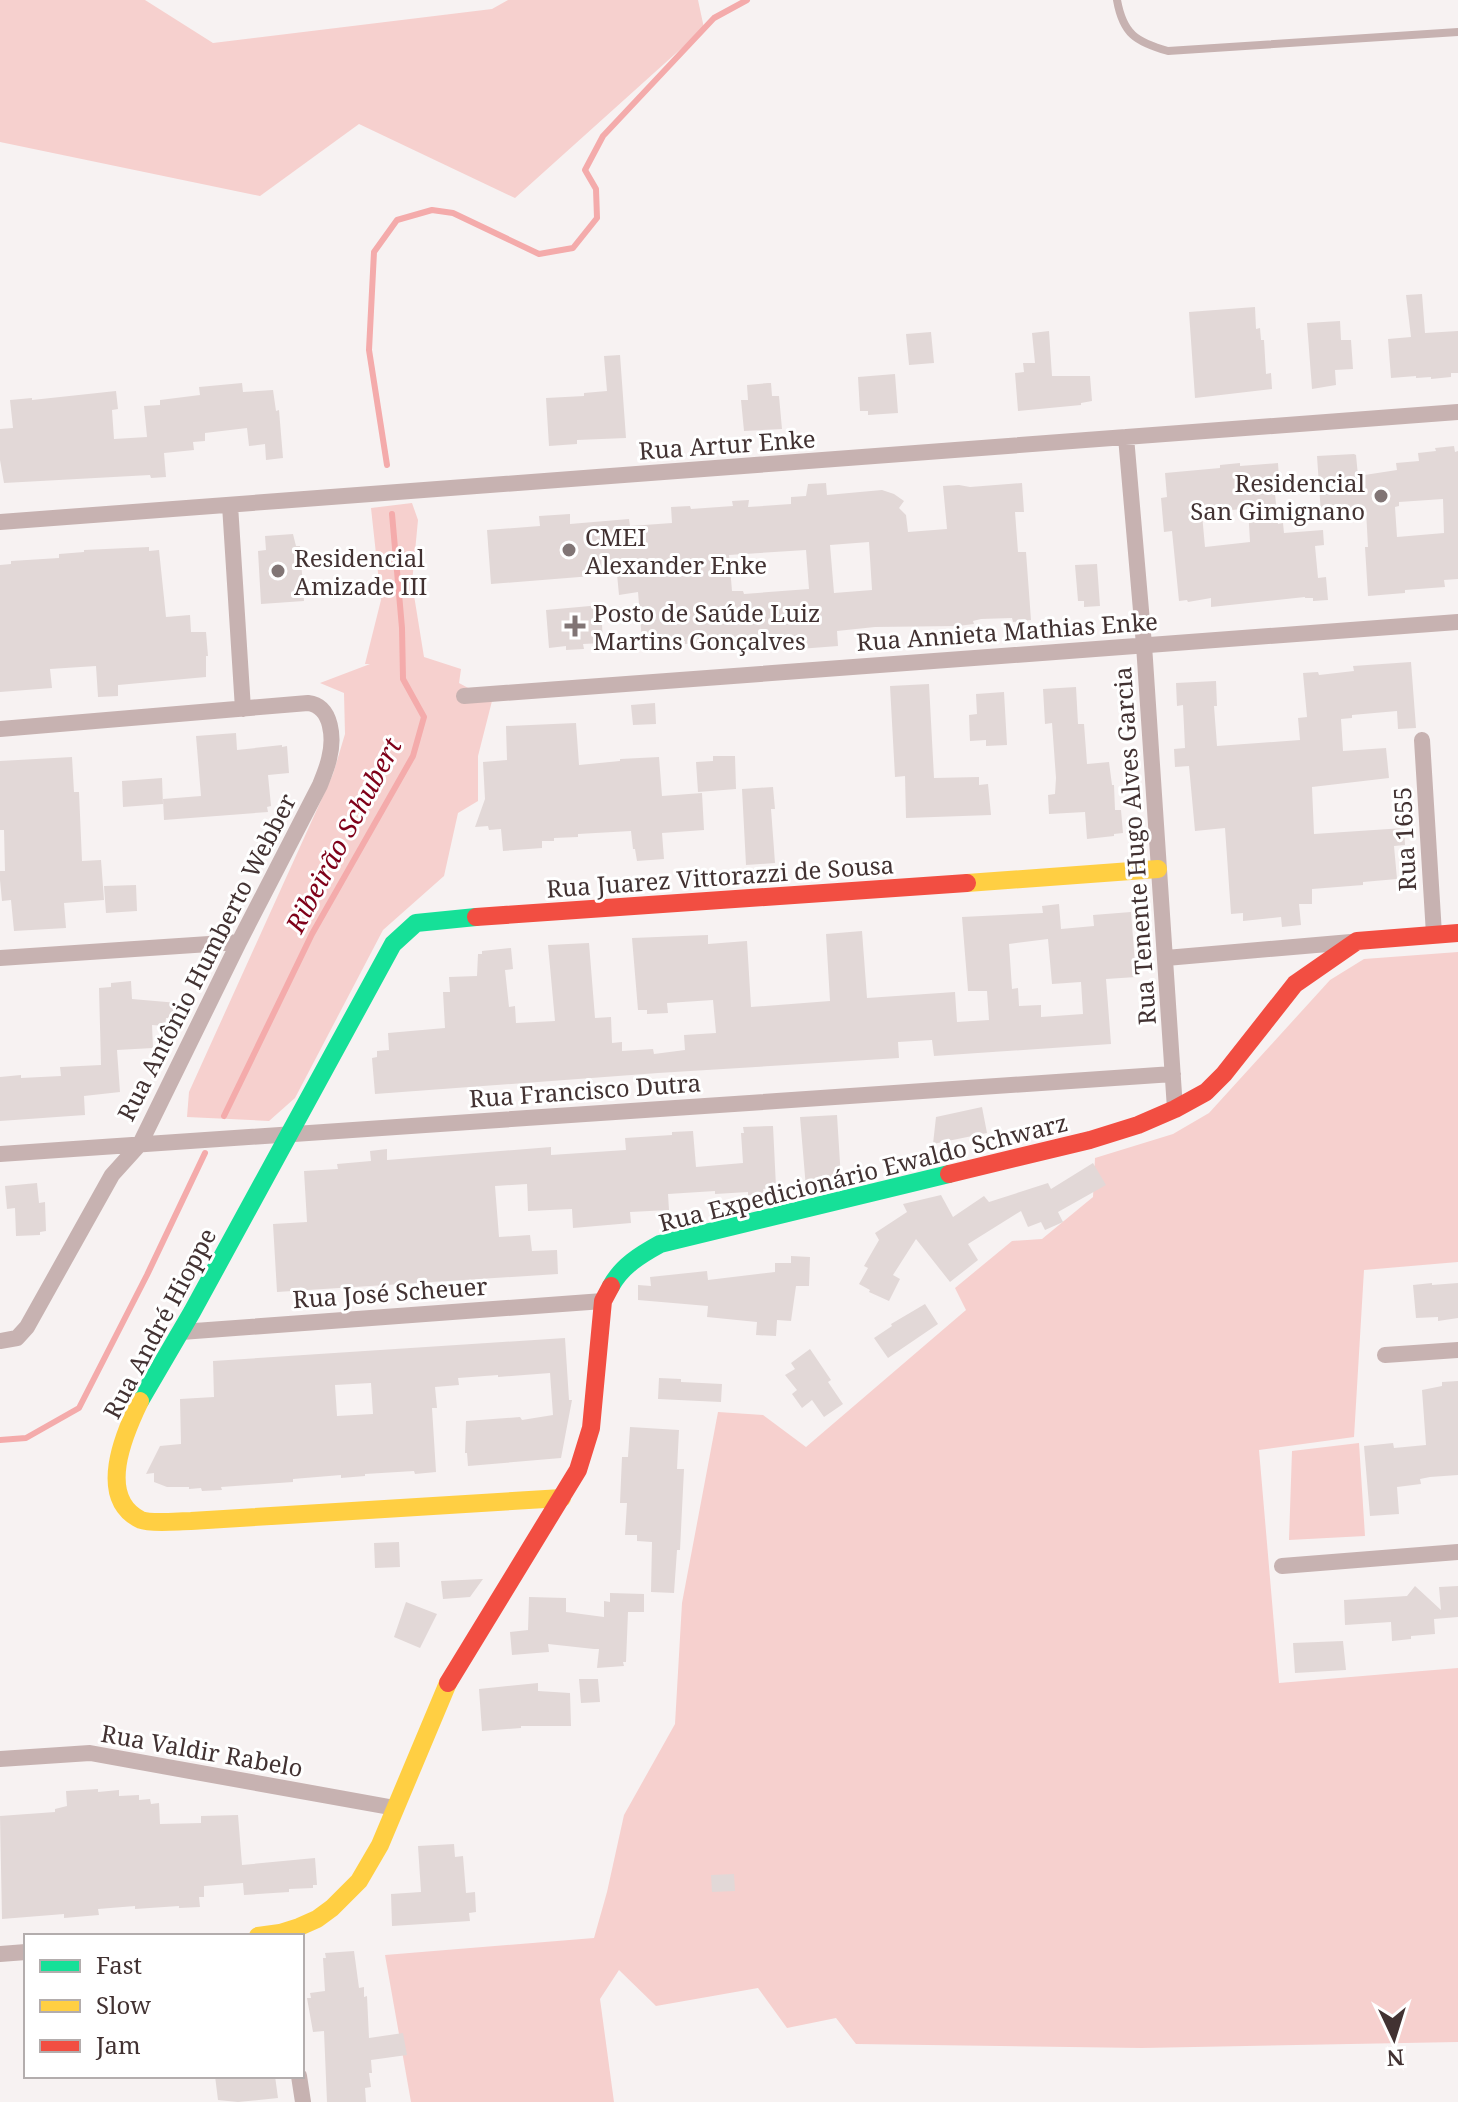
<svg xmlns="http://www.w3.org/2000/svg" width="1458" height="2102" viewBox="0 0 1458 2102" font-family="'Noto Serif',serif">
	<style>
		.green { fill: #f6d0ce }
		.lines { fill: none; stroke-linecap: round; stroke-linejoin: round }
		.stream { stroke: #f4abab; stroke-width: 6 }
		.building { fill: #e2d8d7; fill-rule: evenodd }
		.lane { stroke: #c7b2b1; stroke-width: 8 }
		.street { stroke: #c7b2b1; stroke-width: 16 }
		.fast { stroke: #16e098; stroke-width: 18 }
		.slow { stroke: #ffcf43; stroke-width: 18 }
		.jam { stroke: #f24e42; stroke-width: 18 }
		.poi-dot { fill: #817575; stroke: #fff; stroke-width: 3 }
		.labels { text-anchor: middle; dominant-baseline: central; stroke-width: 6; stroke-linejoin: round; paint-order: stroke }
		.street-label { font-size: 24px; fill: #423232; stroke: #fff }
		.poi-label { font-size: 24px; fill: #423232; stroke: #fff; text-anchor: start }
		.water-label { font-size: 26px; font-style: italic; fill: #7f0019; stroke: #fff }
	</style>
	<rect width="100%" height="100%" fill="#f7f2f2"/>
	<path class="green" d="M0 0H145L213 43 492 9 508 0H698L704 28 515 198 359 124 260 196 0 142Z
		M412 503 418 520 412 583 424 657 461 669 459 683 492 701 478 756V801L458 813 444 876 383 930 295 1098 269 1121 187 1117 189 1092 333 774 345 734 344 693 320 683 370 664H365L381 600 371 508Z
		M1458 952V1262L1364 1270 1354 1437 1259 1450 1279 1683 1458 1668V2042L1142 2048 856 2044 836 2018 787 2028 758 1988 656 2006 619 1970 600 1999 614 2102H411L385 1955 594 1938 607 1892 624 1815 675 1724 682 1603 718 1412 763 1415 806 1447 966 1310 955 1288 1012 1241 1042 1239 1093 1197 1095 1158 1173 1134 1209 1113 1330 980 1364 959Z
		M1359 1443 1365 1536 1289 1540 1292 1451Z"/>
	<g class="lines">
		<path class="stream" d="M387 465 369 350 374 252 397 220 432 210 453 213 539 254 573 248 597 218 596 189 585 170 603 136 714 18 747 0
			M224 1116 312 934 413 756 424 717 403 679 402 628 392 514
			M0 1440 26 1438 79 1408 147 1275 205 1153"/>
	</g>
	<path class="building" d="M1422 294 1425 333 1458 331V373H1451V377L1431 379V377L1416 378V376L1391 378 1388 339 1411 337 1406 295Z
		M1255 307 1256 329 1260 328 1261 340H1264L1266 374 1271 373 1272 389 1195 398 1189 312Z
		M1340 321 1341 340H1351L1353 369 1335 370 1336 385 1312 389 1307 323Z
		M1049 331 1052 376H1090L1092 401 1081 403V405L1018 411 1015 373 1024 372 1023 363H1035L1032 333Z
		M931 332 934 363 909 365 906 334Z
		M620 355 626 438 577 440V444L549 446 546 398 584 396V393L607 391 604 356Z
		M895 374 898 413 868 415V411H860L858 377Z
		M242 383 243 392 273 390 276 411 279 410 283 458 266 460 265 444 249 446 247 428 205 433V441L193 442 194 450 164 453 166 477 151 478 150 475 4 483 0 460V429L13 428 10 400 32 398V400L116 391 118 409 112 410 114 439 147 437 144 406 160 405V400L200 395 199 387Z
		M768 383H771L772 396H779L782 429 744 431 741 400H748L747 385Z
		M1454 446 1455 452 1458 451V579L1444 580 1445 587 1405 590V593L1368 596 1365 547H1368L1366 510 1321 514 1317 456 1354 454 1356 455 1358 476 1397 470 1396 463 1419 461 1418 453 1436 451 1435 448ZM1443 499 1444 533 1397 537 1395 507 1399 506V502Z
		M1240 463V466L1278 463 1280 494H1275L1278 524 1283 523 1284 533 1323 530 1324 545 1315 546 1318 578 1326 577 1328 600 1313 601V598H1305V597L1211 607V598L1188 602 1187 600 1179 601 1172 531 1164 532 1161 498 1167 497 1165 473 1220 468V465ZM1248 508 1250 542 1205 547 1202 514Z
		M826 483 827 495 882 490 894 494 904 501 899 508 906 515 908 532 947 529 943 486 959 485 970 487 1022 483 1024 512H1015L1018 552H1026L1031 620 1013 622 1012 618 981 619 973 621 974 624 958 626 875 627 837 631 838 646 799 649 798 636 720 638V642L685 644V641L653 644V641H642L638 592 619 595 617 574 491 584 487 530 540 526 539 516 570 514V524L629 519 630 526 672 523 671 507 690 506 691 509 733 506 732 501 749 500 748 507 791 504V497L806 496 808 484ZM869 542 872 590 834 593 830 545ZM806 550 809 589 744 594 743 591H732L729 555Z
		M293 534 296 546H300L304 601 261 604 258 551 266 550 265 536Z
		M149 547V551L159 550 166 617 190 615 191 632H206L208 656H206V677L118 685V696L98 697 96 666 50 669 52 688 0 692V565L11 564V561L59 558V554L84 552V550Z
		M1097 564 1100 606 1084 607V601H1078L1075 565Z
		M601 605 603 643 583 644 584 649 566 650V646L549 648 546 610Z
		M1411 662 1416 728 1398 729 1397 711 1352 715V718L1341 719 1343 751 1386 748 1389 778 1312 787 1314 834 1404 828 1405 845 1394 846 1397 879 1363 882V885L1312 889V904H1299L1301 925 1282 927 1281 917 1243 921V913L1231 914 1225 828 1195 831 1189 766 1175 767 1174 749 1185 748 1183 705 1177 706 1176 683 1216 681 1217 706H1214L1217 746 1300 740 1298 718 1307 717 1303 673 1318 672 1319 675 1354 671 1353 666Z
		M929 684 934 778 979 777V785L988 784 991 815 906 818 905 776 895 777 890 686Z
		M1076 687 1078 724H1084L1087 764 1109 762 1112 785H1114L1115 810H1121L1123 833 1114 834V836L1087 839 1085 812 1049 814 1048 795 1055 794 1056 778 1052 723 1045 724 1043 689Z
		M1004 692 1007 745 986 746V740L970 741 969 715 977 714 976 694Z
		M655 703 656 724 633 725 631 705Z
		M576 723 579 765 620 761V759L659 757 662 796 702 793 704 830 662 833 664 859 637 861 635 849H633L631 831 578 834V837L554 838V841H542V848L503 851 501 829 489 830 488 826 475 827 485 799 483 762 507 760 506 726Z
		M236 733 237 750 282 745V747L287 746 289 773 268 775 271 806 267 807 268 812 164 820 163 799 201 796 196 736Z
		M713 756H735L736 789 698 792 696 762 713 761Z
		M72 757 74 792H79L82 861 101 860 104 900 64 903 66 928 14 931 11 900 2 901 0 880V871H5L4 830H0V761Z
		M162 778 163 804 123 807 122 781Z
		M773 787 775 809H771L775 863 746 865 742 789Z
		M136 885 137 911 106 913 104 886Z
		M1059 904 1061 929 1094 926 1093 915 1131 912 1136 977 1106 979 1111 1044 934 1056 932 1040 898 1042 899 1058 658 1073 375 1094 372 1058 377 1057V1051L389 1050 388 1033 445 1028 443 992H450L449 977 477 976 478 954H482V951L511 948 513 969 505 970 509 1007 515 1006 516 1023 555 1021 548 945 589 943 595 1018 611 1017 612 1043 622 1042V1051L653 1049 654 1054 685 1050 684 1035 716 1033 713 1000 667 1003 668 1013 647 1014V1010H638L632 938 708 935V944L747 941 751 1007 830 1001 826 934 862 931 867 998 955 992 957 1022 989 1020 987 991H968L962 917 1043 913 1042 906ZM1048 939 1052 984 1081 982 1083 1014 1041 1017V1005L1019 1006 1018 988 1012 989 1009 944Z
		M131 981 132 999 178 1003 175 1018H166L165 1026 152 1025 153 1048 117 1050 120 1092 84 1096 85 1115 0 1121V1077L21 1075V1078L61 1076 60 1067 101 1065 99 988 111 987V983Z
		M982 1107 987 1133 933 1144 936 1117Z
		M837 1115 841 1179 806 1188 800 1117Z
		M773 1126 776 1187 763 1189 764 1194 748 1195V1192L715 1194V1191L668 1194 669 1210 630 1212 631 1223 573 1228 572 1209 528 1211 527 1184 495 1186 499 1237 530 1235 532 1251 557 1250 558 1274 277 1292 273 1224 307 1222 304 1171 338 1169 337 1164 371 1161 370 1151 387 1149V1160L551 1147V1155L626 1150 625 1138 672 1135V1132L693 1131 696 1167 743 1163 741 1133H744L743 1127Z
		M1093 1163 1106 1185 1058 1212 1063 1222 1045 1230 1041 1222 1028 1227 1021 1211 968 1244 978 1260 950 1282 916 1239 893 1275 900 1279 889 1301 869 1292 870 1290 859 1284 868 1268 864 1266 879 1240 875 1233 907 1212 903 1204 941 1195 953 1217 984 1196 989 1202 1048 1183 1051 1189Z
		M37 1183 39 1203 45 1202 46 1231 40 1232V1235L16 1236 15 1208 7 1209 5 1186Z
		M791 1256 810 1257 809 1286H796L791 1321 777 1320 776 1336 756 1335 757 1322 707 1317 708 1306 638 1300V1285L651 1286 650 1277 707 1271 708 1280 775 1272V1263H791Z
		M1432 1283V1285L1458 1283V1318L1438 1321V1317L1416 1318 1413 1285Z
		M925 1304 938 1324 888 1358 874 1338 892 1326 891 1324Z
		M565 1338 569 1400H572L561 1458 468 1466 467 1453H465L466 1421 520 1417 522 1420 553 1415 550 1373 498 1377V1375L458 1378 459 1385 435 1387 437 1408H432L436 1472 415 1474 414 1471 365 1474V1476L341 1478V1475L293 1479V1482L221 1487 222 1490 202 1491 201 1488 189 1489V1487H167L154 1482V1473L146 1474 160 1446 181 1444 180 1399 214 1397 213 1361ZM371 1383 373 1414 337 1416 335 1385Z
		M810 1349 831 1380 828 1382 843 1404 824 1417 812 1400 802 1408 792 1394 797 1390 785 1375 795 1369 791 1363Z
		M659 1378 681 1379V1382L722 1384 721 1402 658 1399Z
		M1458 1381V1475L1430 1477 1420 1479 1421 1484 1397 1487 1399 1514 1370 1516 1364 1446 1393 1443 1394 1448 1426 1445 1422 1390 1442 1386V1382Z
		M630 1427 679 1430 677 1469H684L680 1550H677L674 1593 651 1592 652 1542 637 1541V1535H625L627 1503H620L622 1457H628Z
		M399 1542 400 1567 375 1568 374 1543Z
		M483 1579 470 1597 443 1599 441 1581Z
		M1415 1586 1441 1610 1439 1587 1458 1586V1617L1434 1619 1435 1634 1411 1636V1639L1392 1641 1391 1622 1345 1625 1344 1600 1407 1596Z
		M610 1593 644 1594V1612H628L626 1662H623L624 1666 597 1668 599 1649H594L548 1644 549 1652 512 1655 510 1632 528 1630 529 1597 566 1598V1612L604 1617V1601L610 1602Z
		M406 1602 437 1614 420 1648 394 1637Z
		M1343 1641 1346 1670 1295 1673 1293 1643Z
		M579 1679H598L600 1702 581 1703Z
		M538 1683V1691L570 1693 571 1726H521V1728L482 1731 479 1689Z
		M98 1789V1792L119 1790V1796L139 1795V1800L150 1799 151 1804 159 1803 160 1824 201 1823V1816L238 1815 242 1865 315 1858 317 1885H313V1888L289 1889V1892L244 1895 243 1883 204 1886V1897H199L200 1907 179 1908V1906L135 1909V1906L98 1909 99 1915 64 1918V1914L2 1919 0 1816 55 1812V1809L67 1806 66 1791Z
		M454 1844 455 1857 463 1856 466 1893 475 1892 476 1912 469 1913 470 1921 392 1926 391 1894 421 1892 418 1846Z
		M734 1874 735 1891 712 1892 711 1875Z
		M354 1951 359 1988 364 1987V1997L367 1996 369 2038 403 2033 407 2055 371 2060 372 2073H369L371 2087 365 2088 366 2102H327L324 2031 313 2032 307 1998H311L310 1993 325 1991 323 1958H326L325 1953Z
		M215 2076H275L278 2098 238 2102 218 2100Z"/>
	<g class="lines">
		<path class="lane" d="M1117 0C1123 34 1136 42 1168 51L1458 32"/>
		<path class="street" d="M1126 437 1144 645 1175 1109
			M230 505 243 709
			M0 522 1458 412
			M464 696 1458 622
			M0 729 308 703C333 706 334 740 329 759 327 768 323 777 320 785L239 942 140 1144 112 1175 27 1327 17 1338 0 1341
			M1422 740 1434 934
			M0 958 239 942
			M1166 958 1351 942
			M0 1154 1173 1074
			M181 1332 603 1301
			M1385 1355 1458 1350
			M1282 1566 1458 1552
			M0 1759 90 1753 395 1808
			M0 1954 26 1952
			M299 2076 303 2102"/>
		<path class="fast" d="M611 1286C622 1266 640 1255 660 1244L949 1174
			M140 1401 192 1312 393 944 416 923 476 917"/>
		<path class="slow" d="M967 883 1158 869
			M140 1401C124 1434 96 1498 141 1520 151 1524 179 1521 191 1521L562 1498
			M258 1936 280 1933 299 1927 317 1919 332 1908 359 1881 380 1845 448 1683"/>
		<path class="jam" d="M476 917 967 883
			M949 1174 1090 1140 1138 1125 1175 1109 1206 1092 1224 1074 1295 984 1357 941 1458 933
			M448 1683 578 1470 591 1428 603 1301 611 1286"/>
	</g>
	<g class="poi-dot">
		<circle cx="1381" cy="496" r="8"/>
		<circle cx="569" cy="550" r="8"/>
		<circle cx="278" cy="571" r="8"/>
		<path d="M571 614h8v8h8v8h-8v8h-8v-8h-8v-8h8z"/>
	</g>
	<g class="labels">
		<g class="street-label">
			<text transform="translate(727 444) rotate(-4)">Rua Artur Enke</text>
			<text transform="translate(1007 631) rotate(-4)">Rua Annieta Mathias Enke</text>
			<text transform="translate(1404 839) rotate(-93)">Rua 1655</text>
			<text transform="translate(1134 846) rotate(-94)">Rua Tenente Hugo Alves Garcia</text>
			<text transform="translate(720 876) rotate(-4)">Rua Juarez Vittorazzi de Sousa</text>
			<text transform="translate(206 957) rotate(-63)">Rua Antônio Humberto Webber</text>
			<text transform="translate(585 1090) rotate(-4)">Rua Francisco Dutra</text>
			<text transform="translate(863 1172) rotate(-14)">Rua Expedicionário Ewaldo Schwarz</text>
			<text transform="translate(390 1292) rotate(-4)">Rua José Scheuer</text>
			<text transform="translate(159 1323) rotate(-62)">Rua André Hioppe</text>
			<text transform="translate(202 1750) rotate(10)">Rua Valdir Rabelo</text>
		</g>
		<g class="poi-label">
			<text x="1365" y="482" text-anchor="end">Residencial<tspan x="1365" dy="28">San Gimignano</tspan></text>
			<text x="585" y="536">CMEI<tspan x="585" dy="28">Alexander Enke</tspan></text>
			<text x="294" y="557">Residencial<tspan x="294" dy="28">Amizade III</tspan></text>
			<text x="593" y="612">Posto de Saúde Luiz<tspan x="593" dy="28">Martins Gonçalves</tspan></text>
		</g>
		<g class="water-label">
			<text transform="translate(343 835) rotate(-62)">Ribeirão Schubert</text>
		</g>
	</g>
	<rect x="24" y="1934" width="280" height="144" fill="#ffffff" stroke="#b3adad" stroke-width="2"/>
	<rect x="40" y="1960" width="40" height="12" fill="#16e098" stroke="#b3adad" stroke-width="2"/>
	<text x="96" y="1974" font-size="24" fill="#423232">Fast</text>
	<rect x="40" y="2000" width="40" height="12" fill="#ffcf43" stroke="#b3adad" stroke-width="2"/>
	<text x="96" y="2014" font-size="24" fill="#423232">Slow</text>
	<rect x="40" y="2040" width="40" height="12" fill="#f24e42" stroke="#b3adad" stroke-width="2"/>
	<text x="96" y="2054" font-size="24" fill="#423232">Jam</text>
	<g transform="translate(1394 2038) rotate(176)" stroke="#ffffff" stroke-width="6" paint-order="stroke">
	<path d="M0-6L14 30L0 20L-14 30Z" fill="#423232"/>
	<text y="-12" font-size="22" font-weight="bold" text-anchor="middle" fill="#423232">N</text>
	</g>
</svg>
